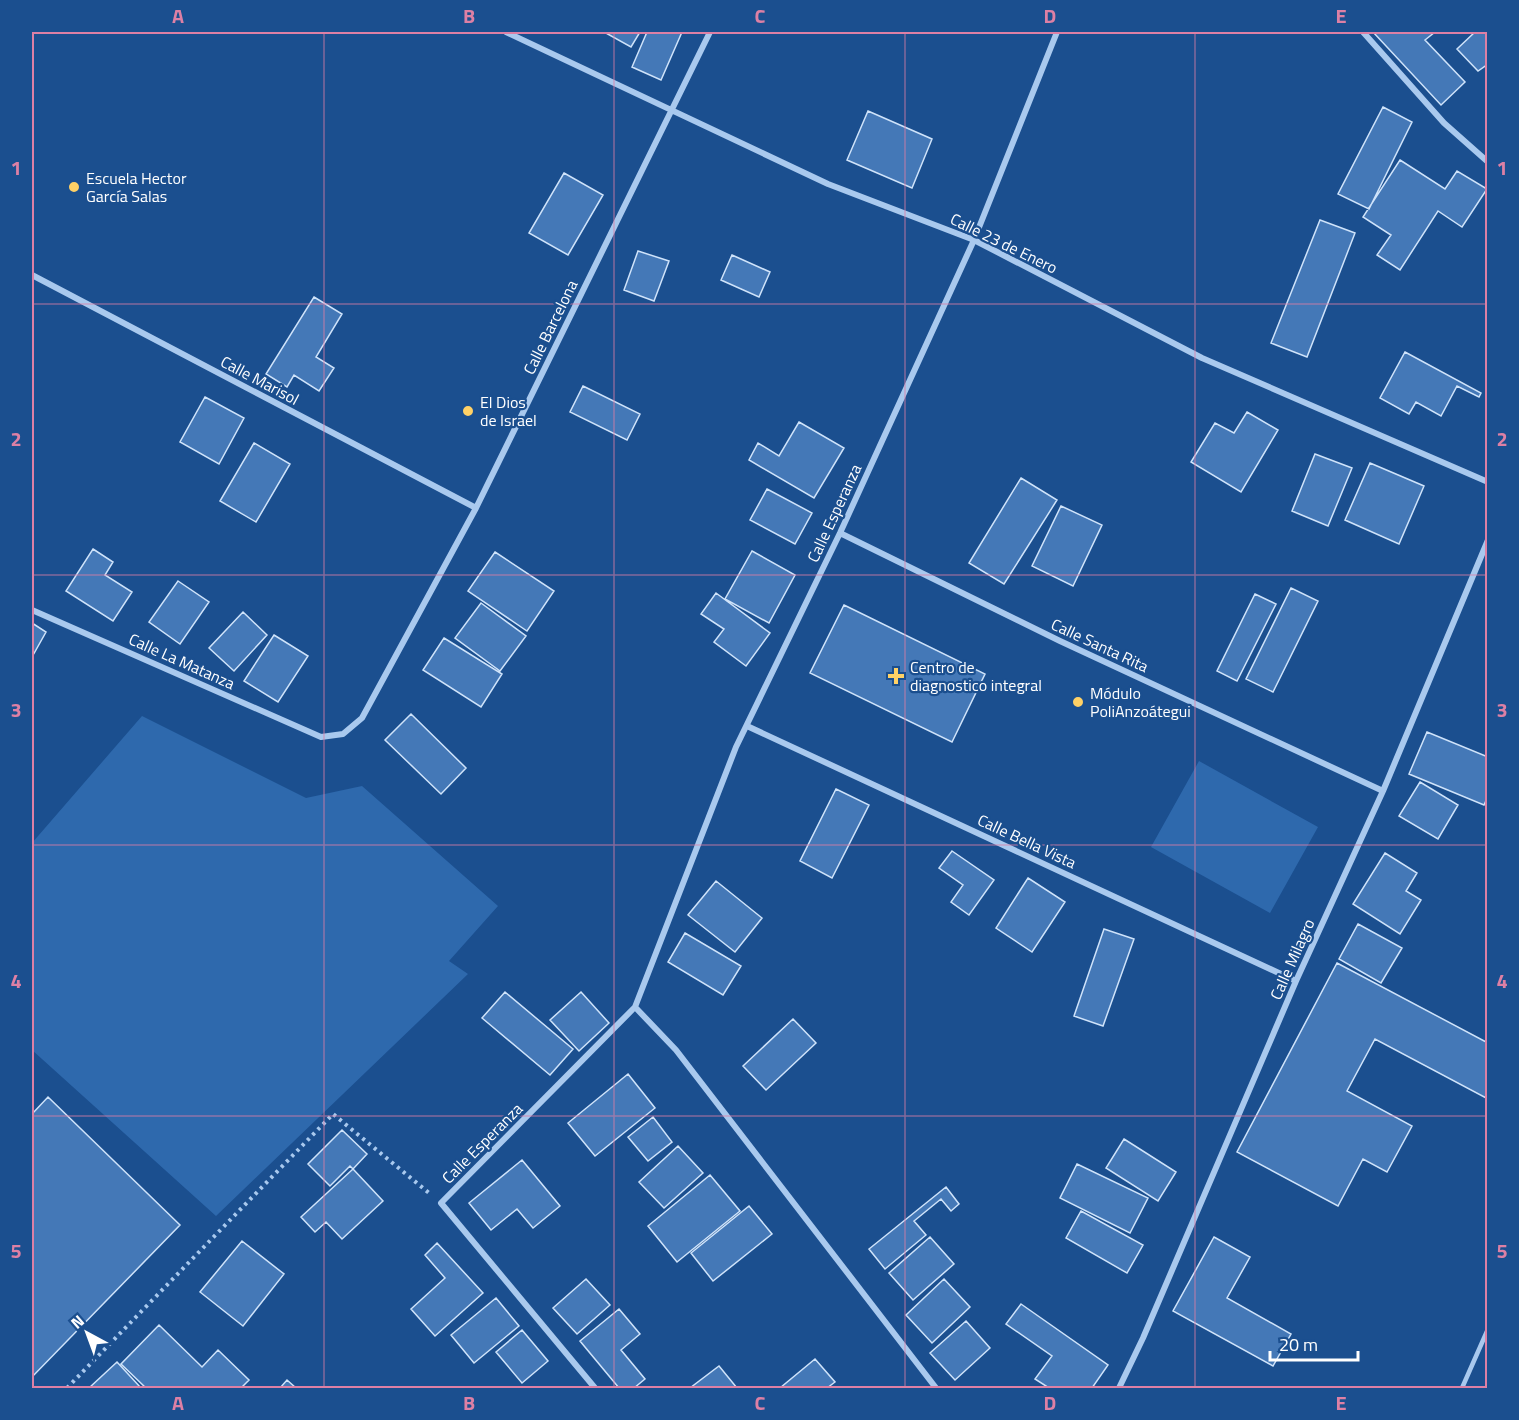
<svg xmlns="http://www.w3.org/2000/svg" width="1519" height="1420" viewBox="0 0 1519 1420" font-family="'Titillium Web',sans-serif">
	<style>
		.green { fill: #2e69ad }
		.building { fill: #4478b7; stroke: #cfe3fa; stroke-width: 1.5 }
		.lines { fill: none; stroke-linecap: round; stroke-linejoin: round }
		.path { stroke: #a9c9ee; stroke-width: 4; stroke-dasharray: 3 4.5; stroke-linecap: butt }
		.lane { stroke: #a9c9ee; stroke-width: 4.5 }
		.street { stroke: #a9c9ee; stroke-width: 6 }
		.grid { fill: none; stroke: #dd80a5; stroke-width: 1.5; stroke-opacity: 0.55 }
		.poi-dot { fill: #ffd166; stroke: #1b4f8f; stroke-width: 2 }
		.labels { text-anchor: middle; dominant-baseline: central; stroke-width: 4.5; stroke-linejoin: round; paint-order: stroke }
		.poi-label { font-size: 16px; fill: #fff; stroke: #1b4f8f; text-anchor: start }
		.street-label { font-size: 16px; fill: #fff; stroke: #1b4f8f }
		.neatline { fill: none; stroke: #dd80a5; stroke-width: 2 }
		.grid-label { font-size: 20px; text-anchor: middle; font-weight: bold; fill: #dd80a5 }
	</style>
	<rect width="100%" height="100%" fill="#1b4f8f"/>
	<path class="green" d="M142 716 306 798 362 786 498 906 449 961 468 974 216 1216 32 1050V843Z
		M1199 761 1318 827 1270 913 1151 847Z"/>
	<path class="building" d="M604 32H640L631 47Z
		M647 32H682L661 80 632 67Z
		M1373 32H1435L1425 40 1465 82 1441 105Z
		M1475 32H1488V64L1478 71 1457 49Z
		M1383 107 1412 122 1369 209 1338 194Z
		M868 111 932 139 912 188 847 160Z
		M1400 160 1445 189 1457 171 1487 189 1462 227 1438 211 1400 270 1377 255 1391 235 1363 217Z
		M564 173 603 195 568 255 529 233Z
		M1320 220 1355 233 1307 357 1271 343Z
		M638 251 669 261 654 301 624 290Z
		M732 255 770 272 759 297 721 280Z
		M314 297 342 314 316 357 334 368 319 391 294 375 287 387 266 374Z
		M1405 352 1481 393 1479 397 1457 386 1441 416 1416 402 1409 414 1380 398Z
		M583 386 640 414 627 440 570 412Z
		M205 397 244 418 219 464 180 442Z
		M1247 412 1278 430 1241 492 1191 462 1215 423 1234 433Z
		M799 422 844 448 814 498 749 460 758 443 779 456Z
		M254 443 290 464 256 522 220 501Z
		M1315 454 1352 468 1328 526 1292 511Z
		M1370 463 1424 486 1399 544 1345 520Z
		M1021 478 1057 500 1004 584 969 563Z
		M767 489 812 513 795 544 750 520Z
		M1061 506 1102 525 1073 586 1032 566Z
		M93 549 113 562 105 575 132 592 113 621 66 591Z
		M752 551 795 575 769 623 725 599Z
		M495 552 554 591 527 631 468 591Z
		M178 581 209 602 180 644 149 622Z
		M1291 588 1318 601 1273 692 1246 679Z
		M716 593 770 633 746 666 714 642 724 629 701 614Z
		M1255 594 1276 604 1237 681 1217 671Z
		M481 603 526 636 500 671 455 638Z
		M844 605 985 674 952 742 810 673Z
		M243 612 267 635 234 671 209 648Z
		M32 623 46 632 32 657Z
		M274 635 308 656 278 702 244 681Z
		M444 638 502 674 481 707 423 670Z
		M411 714 466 768 441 794 385 740Z
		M1427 732 1488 757V796L1484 805 1409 774Z
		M1420 782 1458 805 1438 839 1399 816Z
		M836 789 869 805 832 878 800 861Z
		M952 851 994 880 969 915 951 902 963 885 939 868Z
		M1385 853 1417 873 1406 891 1421 900 1400 934 1353 904Z
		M1028 878 1065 902 1032 952 996 928Z
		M716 881 762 918 735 952 688 915Z
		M1358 924 1402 948 1381 983 1339 959Z
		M1104 929 1134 939 1103 1026 1074 1016Z
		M685 933 741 966 723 995 668 962Z
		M1337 963 1488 1043V1099L1375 1039 1347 1091 1412 1126 1387 1172 1363 1159 1338 1206 1237 1152Z
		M505 992 573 1049 550 1075 482 1018Z
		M581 992 609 1023 579 1051 550 1020Z
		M793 1019 816 1043 766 1090 743 1066Z
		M628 1074 655 1108 595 1156 568 1123Z
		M48 1097 180 1225 32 1377V1114Z
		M653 1117 672 1142 648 1161 628 1137Z
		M342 1130 367 1154 353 1169 350 1166 330 1186 308 1164Z
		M1124 1139 1176 1172 1158 1201 1106 1168Z
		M678 1146 703 1173 664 1208 639 1182Z
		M522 1160 560 1206 533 1228 517 1209 491 1230 469 1203Z
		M1077 1164 1148 1198 1130 1233 1060 1198Z
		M353 1169 383 1201 342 1239 326 1222 315 1232 301 1217Z
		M710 1175 740 1211 677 1262 648 1226Z
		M946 1187 959 1204 951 1211 941 1199 914 1221 926 1235 885 1269 869 1249Z
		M749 1206 772 1234 713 1281 691 1253Z
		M1081 1211 1143 1245 1127 1273 1066 1238Z
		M930 1237 954 1264 913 1300 889 1273Z
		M1214 1237 1250 1257 1227 1298 1291 1334 1273 1366 1173 1311Z
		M242 1241 284 1274 243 1326 200 1292Z
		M437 1243 483 1293 435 1336 411 1309 445 1278 425 1255Z
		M586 1279 610 1305 577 1334 553 1308Z
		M944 1279 970 1307 932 1343 906 1315Z
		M496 1298 519 1326 474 1363 451 1335Z
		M1021 1304 1108 1365 1092 1388H1049L1035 1379 1052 1356 1006 1324Z
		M619 1309 640 1334 621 1350 645 1379 634 1388H619L580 1341Z
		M966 1321 990 1348 955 1380 930 1353Z
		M159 1325 202 1367 218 1350 249 1380 241 1388H146L121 1364Z
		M522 1330 548 1361 522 1383 496 1352Z
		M815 1359 835 1382 827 1388H780Z
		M117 1362 141 1388H89Z
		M719 1366 737 1388H690Z
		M287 1380 296 1388H280Z"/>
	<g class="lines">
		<path class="path" d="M67 1388 333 1114 429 1193"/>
		<path class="lane" d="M1462 1388 1488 1329"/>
		<path class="street" d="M506 32 828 184 974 240 1202 358 1488 482
			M1363 32 1444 123 1488 162
			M32 275 476 508
			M840 533 1060 641 1383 791
			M32 610 321 737 343 734 362 718 476 508 710 32
			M747 726 1296 981
			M635 1007 676 1050 936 1388
			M595 1388 441 1203 635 1007 736 747 840 533 974 240 1057 32
			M1119 1388 1143 1338 1296 981 1383 791 1488 540"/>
	</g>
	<path class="grid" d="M324 32V1388M614 32V1388M905 32V1388M1195 32V1388M32 304H1488M32 575H1488M32 845H1488M32 1116H1488"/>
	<g class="poi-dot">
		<circle cx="74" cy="187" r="6"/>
		<circle cx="468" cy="411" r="6"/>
		<path d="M893 667h6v6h6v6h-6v6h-6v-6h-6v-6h6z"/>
		<circle cx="1078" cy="702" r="6"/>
	</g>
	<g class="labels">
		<g class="poi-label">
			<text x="86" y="178">Escuela Hector<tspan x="86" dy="18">García Salas</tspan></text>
			<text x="480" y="402">El Dios<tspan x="480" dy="18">de Israel</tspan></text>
			<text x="910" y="667">Centro de<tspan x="910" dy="18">diagnostico integral</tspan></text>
			<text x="1090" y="693">Módulo<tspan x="1090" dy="18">PoliAnzoátegui</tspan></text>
		</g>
		<g class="street-label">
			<text transform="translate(1004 243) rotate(26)">Calle 23 de Enero</text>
			<text transform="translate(550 327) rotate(-64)">Calle Barcelona</text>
			<text transform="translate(260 380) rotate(28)">Calle Marisol</text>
			<text transform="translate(834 513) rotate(-65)">Calle Esperanza</text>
			<text transform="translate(1100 645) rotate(25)">Calle Santa Rita</text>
			<text transform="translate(182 661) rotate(24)">Calle La Matanza</text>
			<text transform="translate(1027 841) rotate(25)">Calle Bella Vista</text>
			<text transform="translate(1292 959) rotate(-66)">Calle Milagro</text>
			<text transform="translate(482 1143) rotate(-45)">Calle Esperanza</text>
		</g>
	</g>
	<rect width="1519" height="1420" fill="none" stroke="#1b4f8f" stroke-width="66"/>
	<g transform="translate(87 1333) rotate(319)" stroke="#1b4f8f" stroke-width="4.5" paint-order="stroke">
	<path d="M0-4.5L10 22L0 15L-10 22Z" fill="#ffffff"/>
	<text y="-9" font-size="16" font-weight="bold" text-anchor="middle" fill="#ffffff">N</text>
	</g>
	<path d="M1270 1351v9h88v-9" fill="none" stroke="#ffffff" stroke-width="3"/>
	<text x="1279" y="1351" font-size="18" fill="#ffffff" stroke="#1b4f8f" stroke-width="4.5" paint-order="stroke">20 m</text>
	<rect x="33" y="33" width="1453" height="1354" class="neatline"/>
	<g class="grid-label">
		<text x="178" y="23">A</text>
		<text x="469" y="23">B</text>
		<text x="760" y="23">C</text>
		<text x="1050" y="23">D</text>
		<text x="1341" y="23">E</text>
		<text x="16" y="175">1</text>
		<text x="1502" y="175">1</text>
		<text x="16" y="446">2</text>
		<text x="1502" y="446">2</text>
		<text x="16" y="717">3</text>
		<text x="1502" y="717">3</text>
		<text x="16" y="988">4</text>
		<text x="1502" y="988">4</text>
		<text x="16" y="1258">5</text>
		<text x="1502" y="1258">5</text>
		<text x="178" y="1410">A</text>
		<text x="469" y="1410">B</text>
		<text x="760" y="1410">C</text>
		<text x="1050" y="1410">D</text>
		<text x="1341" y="1410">E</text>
	</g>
</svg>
